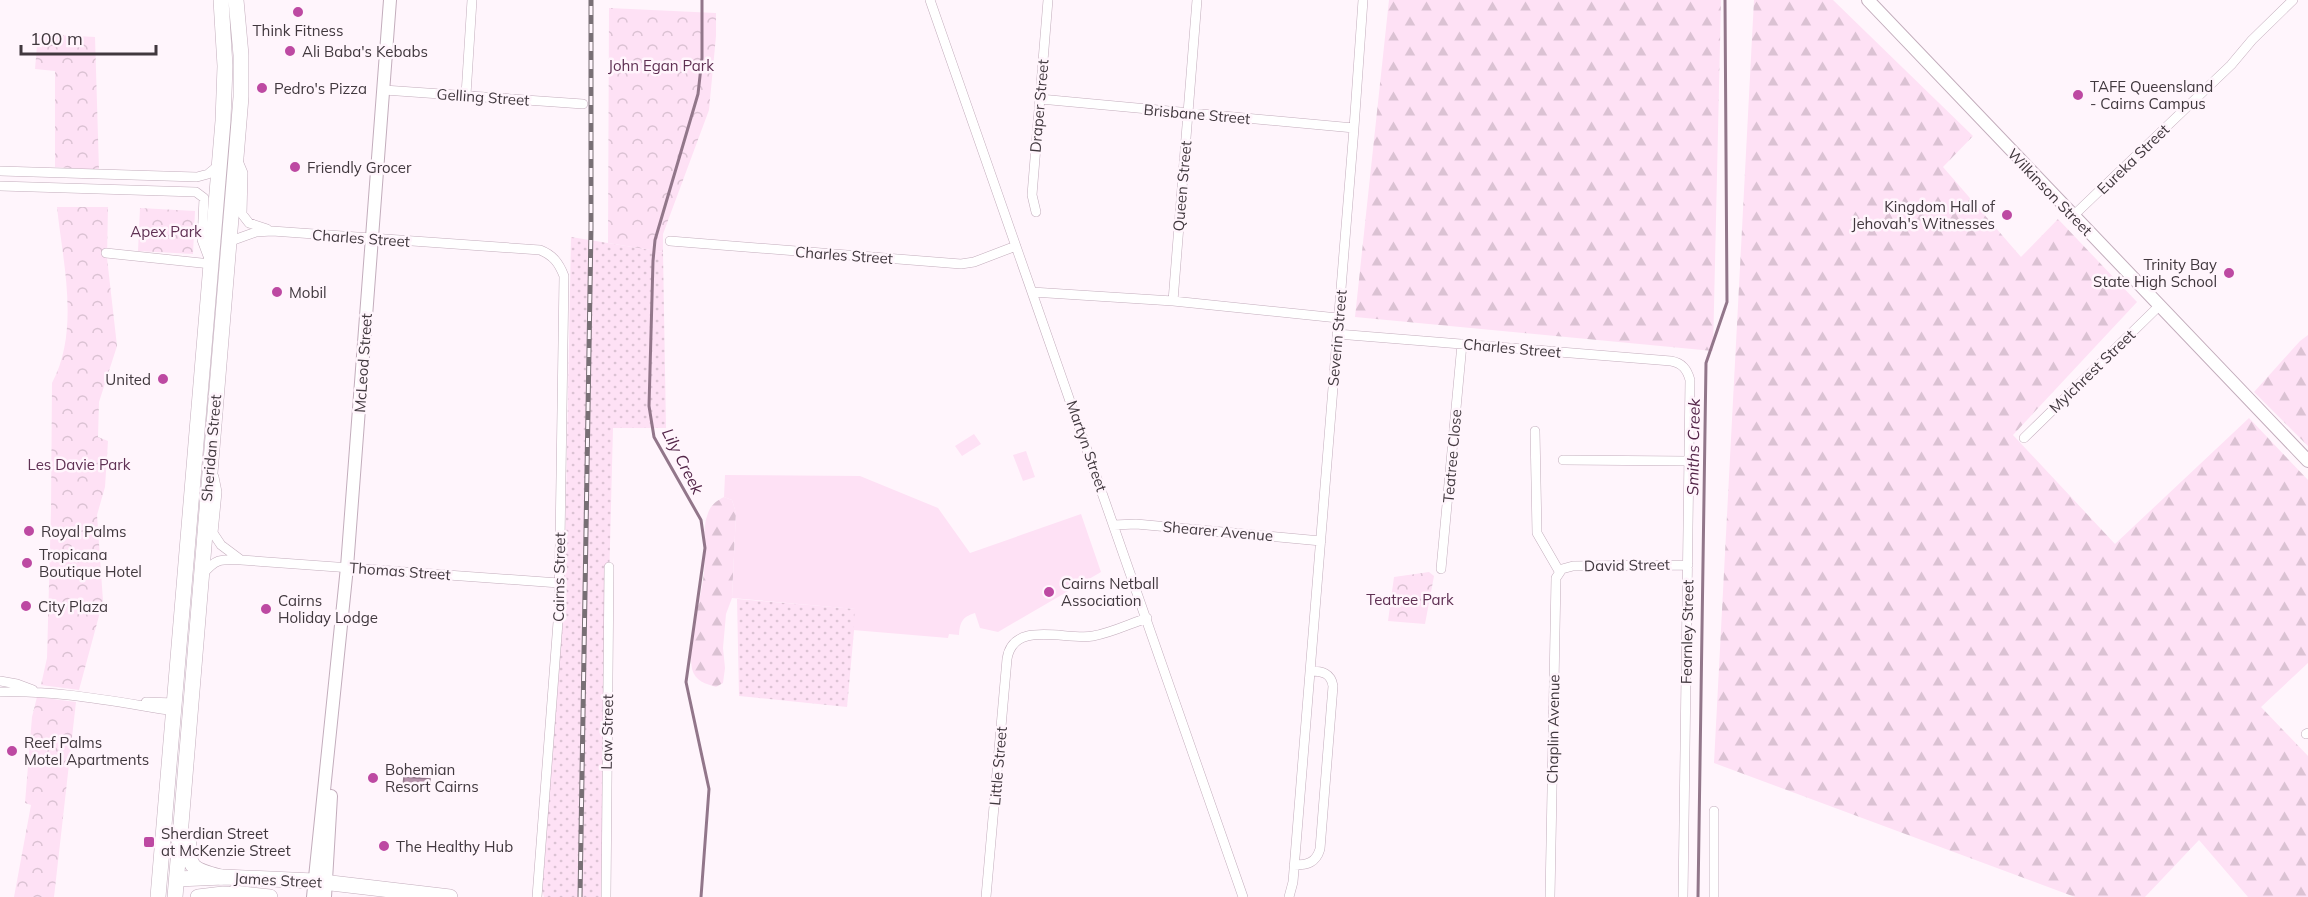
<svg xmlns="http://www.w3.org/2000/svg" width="2308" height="897" viewBox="0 0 2308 897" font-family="Mulish,sans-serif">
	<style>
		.grass { fill: url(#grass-dots) }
		.forest { fill: url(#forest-firs) }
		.park { fill: url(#park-crowns) }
		.pitch { fill: #fee1f5 }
		.water { fill: #b591aa; stroke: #92768a; stroke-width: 1.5 }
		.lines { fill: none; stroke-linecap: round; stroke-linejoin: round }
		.stream { stroke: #92768a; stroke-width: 3 }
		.minor-casing { stroke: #c3adbc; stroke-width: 10 }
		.tertiary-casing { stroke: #c3adbc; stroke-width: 14 }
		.primary-casing { stroke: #c3adbc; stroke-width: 16 }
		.trunk-casing { stroke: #c3adbc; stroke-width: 16 }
		.minor { stroke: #fff; stroke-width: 9 }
		.tertiary { stroke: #fff; stroke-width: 12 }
		.primary { stroke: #fff; stroke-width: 15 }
		.trunk { stroke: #fff; stroke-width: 15 }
		.rail-casing { stroke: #786f75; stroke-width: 5 }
		.rail { stroke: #fff5fc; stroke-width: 3; stroke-dasharray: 9; stroke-linecap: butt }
		.poi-dot { fill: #bd49a2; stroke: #fff5fc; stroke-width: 2 }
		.labels { text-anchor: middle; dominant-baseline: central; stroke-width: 5; stroke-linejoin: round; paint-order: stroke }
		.poi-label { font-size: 15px; fill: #41383e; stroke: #fff5fc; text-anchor: start }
		.park-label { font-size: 15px; fill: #5f3053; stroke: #fff5fc }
		.street-label { font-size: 15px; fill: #41383e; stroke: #fff5fc }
		.water-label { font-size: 16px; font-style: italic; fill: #542649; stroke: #fff5fc }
	</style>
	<defs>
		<pattern id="grass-dots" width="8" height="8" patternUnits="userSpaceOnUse" patternTransform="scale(1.5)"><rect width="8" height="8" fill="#fee1f5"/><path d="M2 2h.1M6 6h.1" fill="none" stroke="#dbc2d3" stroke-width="1.8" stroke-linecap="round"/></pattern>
		<pattern id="forest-firs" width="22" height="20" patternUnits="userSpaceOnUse" patternTransform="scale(1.5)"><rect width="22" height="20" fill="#fee1f5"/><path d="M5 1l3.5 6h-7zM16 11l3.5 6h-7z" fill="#dbc2d3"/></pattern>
		<pattern id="park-crowns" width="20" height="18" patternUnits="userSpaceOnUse" patternTransform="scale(1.5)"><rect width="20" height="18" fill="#fee1f5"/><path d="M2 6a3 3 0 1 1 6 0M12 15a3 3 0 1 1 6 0" fill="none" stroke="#dbc2d3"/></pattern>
	</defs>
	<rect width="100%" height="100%" fill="#fff5fc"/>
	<path class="grass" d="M571 237 663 252 666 428H613L601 897H544L542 890 564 606Z
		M737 599 856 609 847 707 739 696Z"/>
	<path class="forest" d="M1389 0H1721L1713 351 1355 317Z
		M1754 0H1833L1973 136 1943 167 2021 257 2058 219 2137 302 2013 435 2115 544 2249 418 2308 480V663L2261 707 2308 756V897H2248L2199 840 2145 897H2075L1714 763Z
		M2308 335V446L2254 392 2300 341Z
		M724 497 732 500 736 513 732 598 726 614 723 648 725 668 723 683 716 687C706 684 695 681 692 669 687 640 701 601 704 573 706 553 701 531 708 513 711 505 716 501 724 497Z"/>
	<path class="park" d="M609 8 716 13V36L709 110 663 234V252L608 243Z
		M38 34 95 37 99 170 55 167V71L35 69Z
		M57 207H108L107 258 117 346 99 402 98 437 108 441 105 487 97 515 103 601 79 690 41 685 47 658 51 511 52 383C80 330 63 264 57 207Z
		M140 208 195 211 193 254 138 251Z
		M1429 572 1434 576 1425 624 1388 621 1394 577Z
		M37 697 76 702 54 897H14L31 805 25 803 32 717Z"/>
	<path class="pitch" d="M974 434 981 444 962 456 955 446Z
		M1026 451 1035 477 1023 481 1013 455Z
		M725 475 860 476 938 508 970 553 1081 514 1101 572 998 632 980 628 975 613C962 617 960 622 959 635L949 634 948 638 853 630 855 609 732 598 736 513 732 500 724 497Z"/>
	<path class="water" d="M404 777 430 779 429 788 403 786Z"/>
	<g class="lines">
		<path class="stream" d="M701 897 709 789 686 682 705 548 701 520 654 437 649 406 653 261 655 240 698 94 702 58V0
			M1698 897 1706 363 1727 302 1725 0"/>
		<defs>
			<path id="minor" d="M930 0 1243 897
				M384 90 583 104
				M466 95 472 0
				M1040 99 1354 128
				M238 161 243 173 242 214 249 223 267 229
				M0 171 197 177 208 174 219 165
				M0 186 196 192 204 198 202 240 208 256
				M1036 212 1032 195 1048 0
				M2073 216 2231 65 2252 40 2293 0
				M670 241 961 264 974 262 1016 246
				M228 242 256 232 272 231 540 250C553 255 559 263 564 276L559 609 537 897
				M106 253 211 264
				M1032 292 1173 301 1338 318
				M1173 301 1197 0
				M1337 334 1671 361C1682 363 1687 369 1690 380L1683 897
				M1535 431 1537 533 1559 571
				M2024 438 2160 305
				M1563 460 1687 461
				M214 477 217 492 213 533 221 545 241 560
				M1114 525 1136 524 1321 541
				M1441 569 1462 344
				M202 575C216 558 221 559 241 560L559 583
				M0 681 17 684 33 690
				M0 692C59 690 116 702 175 711
				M146 702 175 703
				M2306 734 2308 733
				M1714 811V897
				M1294 865C1307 865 1316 863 1320 849L1333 686C1331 673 1322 671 1310 671
				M606 897 609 567
				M986 897 1007 659C1013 619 1067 641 1093 636 1111 633 1129 624 1147 618
				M1289 897 1293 882 1354 128 1363 0
				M1550 897 1556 578 1562 569 1573 566 1688 565"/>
			<path id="tertiary" d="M1868 0 2308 461
				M313 897 347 567 390 0
				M325 897 331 796"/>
			<path id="primary" d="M177 879 224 877 314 881 450 897
				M234 893 270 897"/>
			<path id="trunk" d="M189 839C187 869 194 870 221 877
				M158 897 223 121 225 66 221 0
				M175 897 241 97V55L236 0
				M198 897 223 894 246 895"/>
		</defs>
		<use href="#minor" class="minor-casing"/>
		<use href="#tertiary" class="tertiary-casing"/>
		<use href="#primary" class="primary-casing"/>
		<use href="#trunk" class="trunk-casing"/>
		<use href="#minor" class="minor"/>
		<use href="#tertiary" class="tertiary"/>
		<use href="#primary" class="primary"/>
		<use href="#trunk" class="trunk"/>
		<defs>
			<path id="rail" d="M580 897 591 228V0"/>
		</defs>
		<use href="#rail" class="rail-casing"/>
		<use href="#rail" class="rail"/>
	</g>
	<g class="poi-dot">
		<circle cx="298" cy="12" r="6"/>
		<circle cx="290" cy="51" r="6"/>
		<circle cx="262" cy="88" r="6"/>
		<circle cx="2078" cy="95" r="6"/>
		<circle cx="295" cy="167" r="6"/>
		<circle cx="2007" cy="215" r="6"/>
		<circle cx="2229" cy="273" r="6"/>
		<circle cx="277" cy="292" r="6"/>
		<circle cx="163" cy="379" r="6"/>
		<circle cx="29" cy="531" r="6"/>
		<circle cx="27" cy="563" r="6"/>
		<circle cx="1049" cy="592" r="6"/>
		<circle cx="26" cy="606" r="6"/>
		<circle cx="266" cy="609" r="6"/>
		<circle cx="12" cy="751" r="6"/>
		<circle cx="373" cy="778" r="6"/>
		<rect x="143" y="836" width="12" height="12" rx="3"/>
		<circle cx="384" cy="846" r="6"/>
	</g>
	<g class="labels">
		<g class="poi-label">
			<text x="298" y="30" text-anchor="middle">Think Fitness</text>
			<text x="302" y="51">Ali Baba's Kebabs</text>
			<text x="2090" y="86">TAFE Queensland<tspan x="2090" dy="17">- Cairns Campus</tspan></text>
			<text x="274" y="88">Pedro's Pizza</text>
			<text x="307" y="167">Friendly Grocer</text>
			<text x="1995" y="206" text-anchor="end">Kingdom Hall of<tspan x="1995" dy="17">Jehovah's Witnesses</tspan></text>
			<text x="2217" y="264" text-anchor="end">Trinity Bay<tspan x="2217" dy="17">State High School</tspan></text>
			<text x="289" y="292">Mobil</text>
			<text x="151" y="379" text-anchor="end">United</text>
			<text x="41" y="531">Royal Palms</text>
			<text x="39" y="554">Tropicana<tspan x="39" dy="17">Boutique Hotel</tspan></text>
			<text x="1061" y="583">Cairns Netball<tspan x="1061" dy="17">Association</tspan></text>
			<text x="278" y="600">Cairns<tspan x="278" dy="17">Holiday Lodge</tspan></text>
			<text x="38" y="606">City Plaza</text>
			<text x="24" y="742">Reef Palms<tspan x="24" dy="17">Motel Apartments</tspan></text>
			<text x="385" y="769">Bohemian<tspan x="385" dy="17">Resort Cairns</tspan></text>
			<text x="161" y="833">Sherdian Street<tspan x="161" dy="17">at McKenzie Street</tspan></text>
			<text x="396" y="846">The Healthy Hub</text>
		</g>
		<g class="park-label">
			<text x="661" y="65">John Egan Park</text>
			<text x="166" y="231">Apex Park</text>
			<text x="79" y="464">Les Davie Park</text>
			<text x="1410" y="599">Teatree Park</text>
		</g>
		<g class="street-label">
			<text transform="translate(483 97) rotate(4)">Gelling Street</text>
			<text transform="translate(1039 106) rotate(-85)">Draper Street</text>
			<text transform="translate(1197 114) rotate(5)">Brisbane Street</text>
			<text transform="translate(2133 159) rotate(-44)">Eureka Street</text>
			<text transform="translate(1182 186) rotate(-85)">Queen Street</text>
			<text transform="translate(2050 192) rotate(46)">Wilkinson Street</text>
			<text transform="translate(361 238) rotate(4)">Charles Street</text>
			<text transform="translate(844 255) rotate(4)">Charles Street</text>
			<text transform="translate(1337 338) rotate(-85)">Severin Street</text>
			<text transform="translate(1512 348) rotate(5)">Charles Street</text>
			<text transform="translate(363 363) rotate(-86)">McLeod Street</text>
			<text transform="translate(2092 371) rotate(-44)">Mylchrest Street</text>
			<text transform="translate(1087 446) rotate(71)">Martyn Street</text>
			<text transform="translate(211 448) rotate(-85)">Sheridan Street</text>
			<text transform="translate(1452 456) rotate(-85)">Teatree Close</text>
			<text transform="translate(1218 531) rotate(5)">Shearer Avenue</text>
			<text transform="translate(1627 565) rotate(-1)">David Street</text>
			<text transform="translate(400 571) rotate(4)">Thomas Street</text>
			<text transform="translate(559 577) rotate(-89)">Cairns Street</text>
			<text transform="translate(1687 632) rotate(-89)">Fearnley Street</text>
			<text transform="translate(1553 729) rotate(-89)">Chaplin Avenue</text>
			<text transform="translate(607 732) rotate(-89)">Law Street</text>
			<text transform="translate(998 766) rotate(-85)">Little Street</text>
			<text transform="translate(278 880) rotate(3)">James Street</text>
		</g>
		<g class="water-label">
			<text transform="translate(1693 447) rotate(-89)">Smiths Creek</text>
			<text transform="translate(683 461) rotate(63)">Lily Creek</text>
		</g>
	</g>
	<path d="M21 45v9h135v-9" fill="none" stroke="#41383e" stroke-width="3"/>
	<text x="30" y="45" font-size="18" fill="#41383e" stroke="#fff5fc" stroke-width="4.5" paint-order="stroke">100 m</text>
</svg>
